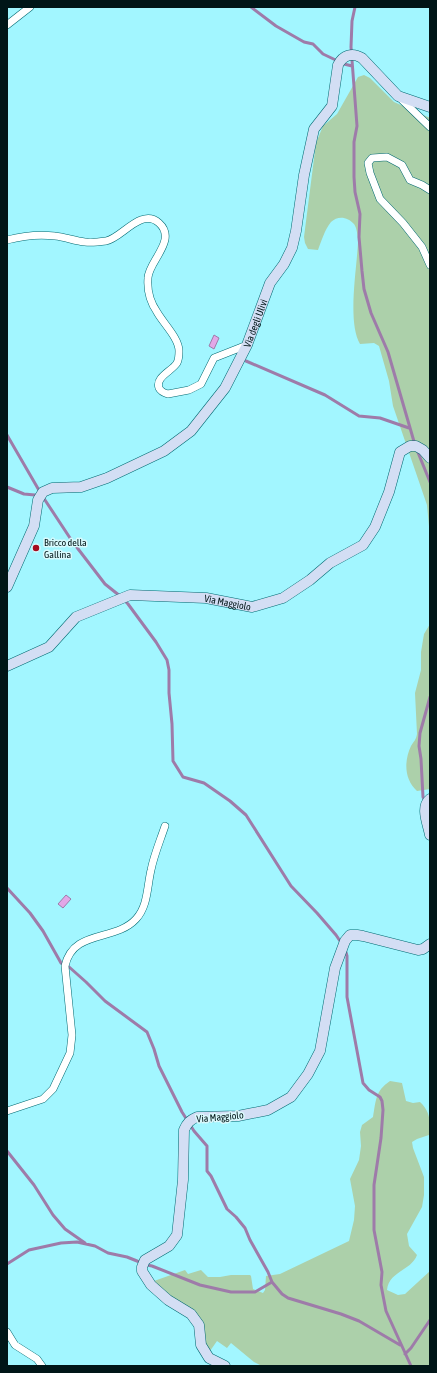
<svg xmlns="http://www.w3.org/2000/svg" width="437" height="1373" viewBox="0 0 437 1373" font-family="'Asap Condensed',sans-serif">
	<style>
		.green { fill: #acd0aa }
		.water { fill: #e2a7e7; stroke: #9e7ba9 }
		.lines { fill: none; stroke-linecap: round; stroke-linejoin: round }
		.stream { stroke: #9e7ba9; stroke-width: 3 }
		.street-casing { stroke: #006971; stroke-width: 8 }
		.secondary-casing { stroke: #006971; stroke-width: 11 }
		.street { stroke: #fff; stroke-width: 7 }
		.secondary { stroke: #d3def4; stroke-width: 10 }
		.poi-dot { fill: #a50b1f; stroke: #dafafd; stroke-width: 1.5 }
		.labels { text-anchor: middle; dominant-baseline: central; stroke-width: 3; stroke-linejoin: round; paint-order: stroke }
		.street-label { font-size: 10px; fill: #001517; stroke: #dafafd }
		.poi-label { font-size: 10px; fill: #001517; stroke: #dafafd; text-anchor: start }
	</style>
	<rect width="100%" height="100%" fill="#a2f6ff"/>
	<path class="green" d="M364 75 370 78 394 102 430 118V537L427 505 393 406 389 381 379 346 374 343 360 344C347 322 357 268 358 242 358 237 357 228 354 224 348 217 338 215 331 222 325 229 321 242 318 250L308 249 305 243 304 237 316 143 323 126 337 114 358 77Z
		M430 624V789L417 791C404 779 404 761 411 746 414 741 416 740 417 734L415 693 421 670V652L424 634Z
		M390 1081 402 1083 406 1101 413 1103 420 1102C430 1111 431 1122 429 1135L417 1139 412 1142 413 1148 424 1177V1195L422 1207 407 1234 409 1246 417 1255C411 1271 389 1271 387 1290L398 1295 405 1294 430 1271V1366H262L254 1362 231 1343 227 1348 217 1341 210 1351 205 1343 201 1324 154 1281 185 1270 188 1274 201 1270 208 1277H220L231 1275H250L251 1276 253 1289 263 1293 265 1290 266 1276 280 1274 349 1241 354 1220 355 1206 350 1179 359 1160 361 1146 360 1132 362 1125 373 1117C376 1101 375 1091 390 1081Z"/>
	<path class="water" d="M214 335 219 338 214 349 209 346Z
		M66 895 71 899 63 908 58 904Z"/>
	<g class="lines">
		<path class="stream" d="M251 7 276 26 304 42 313 44 323 54 344 64 352 66
			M355 7 352 21 351 47 357 126 354 142V177L355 192 360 214 359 237 362 271 364 289 371 313 388 352 415 445
			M246 361 325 395 359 416 380 418 409 428
			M7 435 40 492
			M417 450 430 482
			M7 487 24 494 35 495 37 496
			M43 497 72 541 105 584 120 596
			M124 600 128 604 156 642 167 660 169 670V693L172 724 173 761 183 777 204 783 230 801 246 815 291 886 317 913 336 935 342 944
			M425 801 423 797 421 759 419 746 420 733 430 697
			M7 888 30 913 43 931 61 963 68 966 86 982 105 1001 147 1032 154 1049 159 1066 182 1112 194 1131 207 1146V1171L211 1176 227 1209 236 1217 245 1228 250 1240 268 1272 272 1282 282 1294 288 1298 341 1314 359 1321 400 1345
			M345 949 347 956V997L363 1083 369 1090 380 1097 382 1101 383 1110 381 1138 374 1185V1230L382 1272 381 1285 386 1311 411 1366
			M7 1151 34 1185 53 1215 65 1229 85 1243
			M7 1264 29 1250 61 1243 77 1242 95 1246 108 1253 127 1257 147 1265 152 1266 200 1285 231 1292H255L272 1282
			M405 1354 411 1348 430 1320"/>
		<defs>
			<path id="street" d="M7 25 30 7
				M400 98 430 127
				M430 190 422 185 410 180 402 165 387 157 372 158 368 163 370 173 380 199 403 223 422 247 430 265
				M7 240C22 236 39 234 55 236 65 237 75 241 85 242 91 243 99 242 106 241 121 239 141 207 159 223 178 240 148 262 148 278 147 290 150 302 157 312 163 323 179 338 179 351 179 355 179 359 177 363 172 371 155 377 159 388 161 392 164 393 168 394L189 390 201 384 214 358 247 345
				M7 1111 43 1099 53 1089 70 1053 72 1035 65 966C73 929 115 942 136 919 148 906 147 887 151 870 154 855 160 841 165 826
				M7 1332 15 1345 37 1359 42 1366"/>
			<g id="secondary">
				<path id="s1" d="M7 587 34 526 38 500 43 492 52 488 81 487 107 478 164 451 191 431 225 388 247 345 270 283 284 264 292 248 296 231 304 175 314 129 332 106 338 65C343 55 352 52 362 58L398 96 430 107"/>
				<path id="s2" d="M7 666 49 647 76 617 130 595 206 598 252 607 283 598 310 580 330 563 363 545 375 527 389 492 400 452 410 446H416L423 450 430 458"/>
				<path d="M430 799C420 807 428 824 430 835"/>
				<path d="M225 1366 209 1358 201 1345 199 1325 191 1314 168 1300 151 1285 142 1271V1267L145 1260 169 1246 177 1235 183 1180 184 1130C187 1123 190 1120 197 1117L238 1116 268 1110 291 1097 308 1074 320 1051 335 968 345 941 350 935H357L363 936 418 950 423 949 430 944"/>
			</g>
		</defs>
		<use href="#street" class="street-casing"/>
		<use href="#secondary" class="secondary-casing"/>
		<use href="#street" class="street"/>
		<use href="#secondary" class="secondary"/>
	</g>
	<circle class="poi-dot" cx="36" cy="548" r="4"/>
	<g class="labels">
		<g class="street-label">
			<text stroke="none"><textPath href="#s1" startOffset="392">Via degli Ulivi</textPath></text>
			<text stroke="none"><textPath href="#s2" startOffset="243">Via Maggiolo</textPath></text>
			<text transform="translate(220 1117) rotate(-5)">Via Maggiolo</text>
		</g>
		<g class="poi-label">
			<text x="44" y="542">Bricco della<tspan x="44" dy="12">Gallina</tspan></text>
		</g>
	</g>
	<rect width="437" height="1373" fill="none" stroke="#001517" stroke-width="16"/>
</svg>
